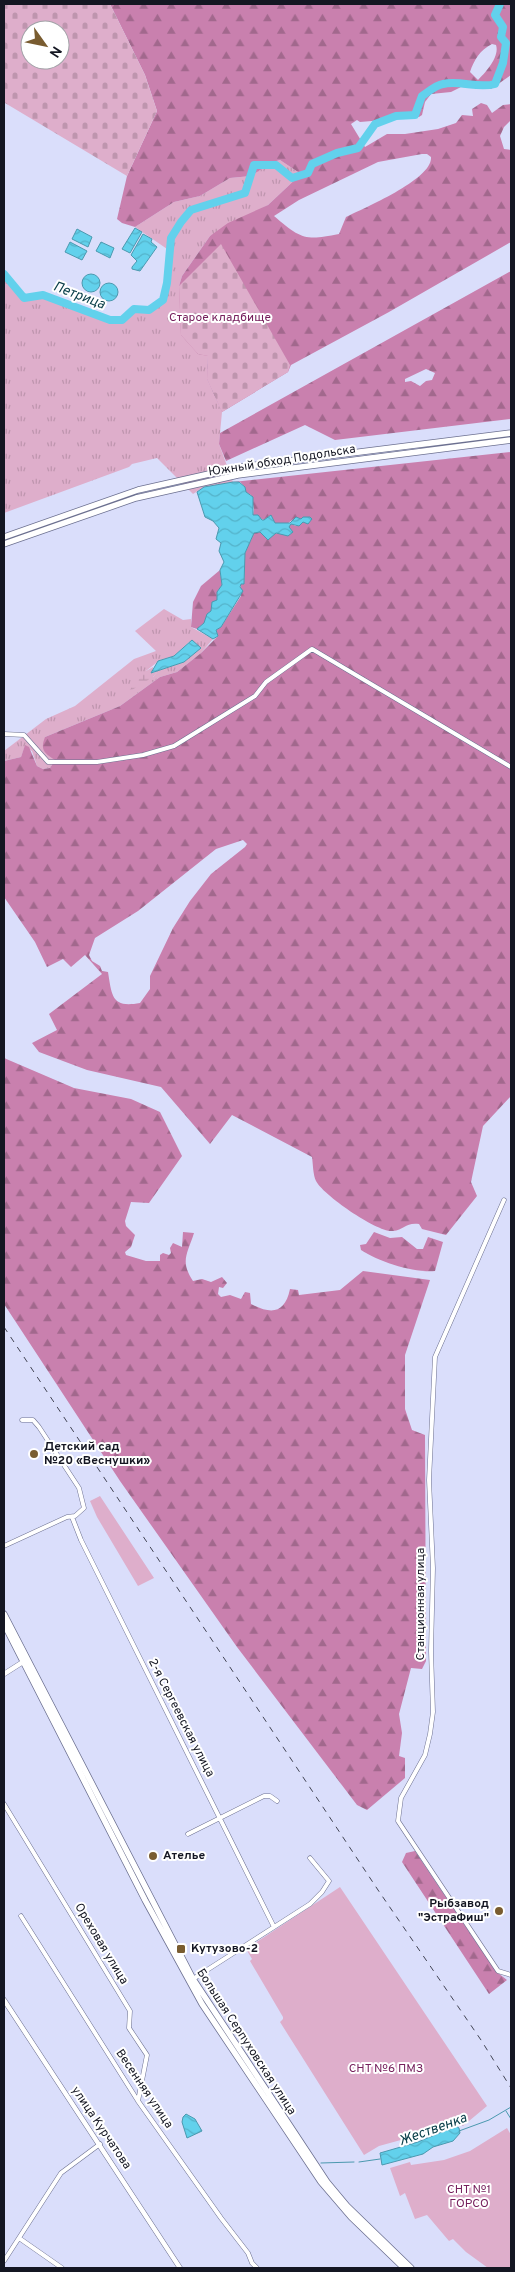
<svg xmlns="http://www.w3.org/2000/svg" width="515" height="2272" viewBox="0 0 515 2272" font-family="Overpass,sans-serif">
	<style>
		.grass { fill: url(#grass-tufts); fill-rule: evenodd }
		.forest { fill: url(#forest-firs); fill-rule: evenodd }
		.wetland { fill: url(#wetland-marsh) }
		.cemetery { fill: url(#cemetery-stones); fill-rule: evenodd }
		.garden { fill: #deaecb }
		.water { fill: url(#water-waves); stroke: #4b99af }
		.lines { fill: none; stroke-linecap: round; stroke-linejoin: round }
		.stream { stroke: #4b99af; stroke-width: 1 }
		.river { stroke: #62d1ec; stroke-width: 8 }
		.minor-casing { stroke: #6c7090; stroke-width: 5 }
		.tertiary-casing { stroke: #6c7090; stroke-width: 5.5 }
		.primary-casing { stroke: #6c7090; stroke-width: 7 }
		.minor { stroke: #fff; stroke-width: 4 }
		.tertiary { stroke: #fff; stroke-width: 4.5 }
		.primary { stroke: #fff; stroke-width: 5.5 }
		.rail { stroke: #434555; stroke-width: 1; stroke-dasharray: 6 6; stroke-linecap: butt }
		.poi-dot { fill: #795c30; stroke: #fff; stroke-width: 2 }
		.labels { text-anchor: middle; dominant-baseline: central; stroke-width: 4; stroke-linejoin: round; paint-order: stroke }
		.park-label { font-size: 12px; fill: #76205d; stroke: #fff }
		.street-label { font-size: 12px; fill: #141622; stroke: #fff }
		.poi-label { font-size: 12px; font-weight: bold; fill: #141622; stroke: #fff; text-anchor: start }
		.water-label { font-size: 14px; font-style: italic; fill: #0c404b; stroke: #fff }
	</style>
	<defs>
		<pattern id="grass-tufts" width="24" height="20" patternUnits="userSpaceOnUse" patternTransform="scale(1.25)"><rect width="24" height="20" fill="#deaecb"/><path d="M3 7l-1-3M5 7V3M7 7l1-3M15 17l-1-3M17 17v-4M19 17l1-3" fill="none" stroke="#be95ae"/></pattern>
		<pattern id="forest-firs" width="22" height="20" patternUnits="userSpaceOnUse" patternTransform="scale(1.25)"><rect width="22" height="20" fill="#c980ae"/><path d="M5 1l3.5 6h-7zM16 11l3.5 6h-7z" fill="#a2688d"/></pattern>
		<pattern id="wetland-marsh" width="20" height="14" patternUnits="userSpaceOnUse" patternTransform="scale(1.25)"><rect width="20" height="14" fill="#deaecb"/><path d="M1 5h8M5 5V1M11 12h8M15 12V8" fill="none" stroke="#be95ae"/></pattern>
		<pattern id="cemetery-stones" width="16" height="16" patternUnits="userSpaceOnUse" patternTransform="scale(1.25)"><rect width="16" height="16" fill="#deaecb"/><path d="M2 7V4a2 2 0 0 1 4 0v3zM10 15v-3a2 2 0 0 1 4 0v3z" fill="#be95ae"/></pattern>
		<pattern id="water-waves" width="16" height="10" patternUnits="userSpaceOnUse" patternTransform="scale(1.25)"><rect width="16" height="10" fill="#62d1ec"/><path d="M0 5q4-4 8 0t8 0" fill="none" stroke="#54b3ca"/></pattern>
	</defs>
	<rect width="100%" height="100%" fill="#dadefb"/>
	<path class="grass" d="M280 160 301 174 268 205 210 236 182 276 179 286 208 356 207 379 222 412 219 444 233 482 204 487 193 494 157 458 132 464 129 467 4 513V274L24 298 43 295 110 320H122L134 309 149 310 162 301 167 283 170 251 135 227 174 202 200 196 230 178 251 176 273 162Z
		M164 609 183 620 191 619V627L213 639 201 653 177 672 160 677 120 706 45 737 55 760 50 768 43 769 37 766 32 751 25 746 21 757 4 761V751L46 719 75 706 134 659 156 651 135 631ZM189 642 200 648 184 662 159 670 153 677 146 671 160 660 174 656Z"/>
	<path class="forest" d="M110 4H511V75L491 89 461 87 451 92 431 94 425 102 422 115 419 117 360 122 357 120 351 124 365 147 387 134H405L438 129 456 123 462 115 473 116 472 109 481 103 487 105 492 113 503 105 511 104V120L504 127 500 136 504 149 511 150V242L389 312 291 365 288 372 222 412 207 379 208 356 198 354 181 335 179 286 182 276 210 236 228 223 268 205 301 174 280 160 273 162 251 176 230 178 200 196 174 202 135 227 122 223 117 219 127 176 157 111 145 75ZM492 44 496 45C500 57 485 73 478 80L470 72C474 60 480 50 492 44ZM422 154H427L431 157C433 179 364 208 346 217L339 234C305 241 301 239 274 216L299 200 378 162Z
		M511 271V419L335 440 305 425 226 461 219 444 220 433ZM426 369 435 373 432 380 426 381 420 386 411 381 405 382V379Z
		M511 452V1096L483 1126 471 1182 477 1196 446 1235 422 1229 419 1224C406 1222 404 1230 393 1231 378 1233 323 1195 316 1181 313 1175 313 1164 312 1157L232 1115 210 1144 161 1087 87 1070 39 1052 32 1043 57 1030 49 1014 102 974 85 955 71 967 63 959 47 967 35 942 4 897V761L21 757 25 745 29 747 37 766 43 769 50 768 55 760C44 753 40 750 45 737L120 706 160 677 177 672 201 653 218 636 216 630 221 627 241 596V584H244L245 553 254 533 260 532 264 536 279 533 291 524 296 526 303 521 306 522 310 517H303L301 520 296 517 287 524 275 523 269 516 264 520 253 515 254 509 251 495 245 492V487L240 482H233ZM243 840 247 844 245 847 211 874 190 901 173 928 150 976V989L140 1003C112 1008 112 997 108 972L102 971 100 966 92 961 89 955 95 938 138 911 216 849Z
		M220 570 222 585 217 592V600L204 623 197 629 191 627 193 602 201 586Z
		M4 1058 74 1088 131 1099 160 1112 182 1156 149 1203 131 1202 125 1221 126 1226 135 1235 131 1247 125 1252 126 1255 146 1261H160V1255L163 1253 169 1255 171 1253 170 1248 173 1243 182 1247 183 1232 194 1233C187 1255 180 1261 193 1281L202 1279 211 1282 222 1277 227 1283 223 1288 219 1287 218 1294 221 1297 230 1295 241 1299 245 1292 250 1293 251 1304C272 1315 285 1313 290 1289L298 1290 299 1295 340 1290 363 1271 430 1280 405 1355V1409L412 1430 425 1435 426 1661 422 1669 411 1668 399 1714 402 1733 399 1756 405 1758V1778L367 1810 357 1805 237 1647 120 1481 4 1304Z
		M374 1232 390 1238 402 1237 417 1249H423L428 1237 443 1242 435 1271C414 1273 379 1262 361 1250L360 1245 366 1244Z
		M415 1851 478 1945 498 1973 507 1980 489 1994 402 1862 406 1853Z"/>
	<path class="wetland" d="M153 667V673L159 670 153 677 127 693 146 671Z"/>
	<path class="cemetery" d="M4 4H110L145 75 157 111 127 176 5 103 4 104ZM30 30H60V60H30Z
		M221 244 290 365 288 372 222 412 207 379 208 356 198 354 181 335 179 286Z"/>
	<path class="garden" d="M100 1496 154 1578 138 1586 97 1517 90 1501Z
		M340 1887 487 2106 463 2126 459 2124 379 2146 364 2155 280 2022 283 2019V2017L250 1961 252 1959 246 1949Z
		M507 2128 511 2135V2268H488L466 2252 453 2239 449 2241 427 2215 415 2219 405 2193 400 2196 390 2168 410 2162 411 2165 444 2160 470 2151Z"/>
	<path class="water" d="M135 228 142 232 130 253 122 249Z
		M77 229 92 237 88 247 72 239Z
		M143 234 152 239 151 242 157 247 140 271 132 269V267L137 261 131 255Z
		M70 242 87 251 82 260 65 252Z
		M101 242 114 248 110 258 96 251Z
		M82 283a9 9 0 1 1 18 0a9 9 0 1 1-18 0Z
		M100 292a9 9 0 1 1 18 0a9 9 0 1 1-18 0Z
		M233 482H239L245 487 246 492 253 497V515H258L262 520H264L271 515 275 523H290L296 517 301 519 303 517H310L312 519 308 524 303 522 299 526 291 524 289 527 293 532 288 536 276 533 268 540 260 532 254 533 245 553 244 584H241L240 587 243 591 221 627 216 630 218 636 213 639 197 629 204 623 207 614 211 611 212 602 217 600V592L222 585 220 570 224 562 219 551 221 543 216 539 219 528 213 521 205 517 197 492 204 487Z
		M192 640 201 648 184 662 151 673 158 661 174 656Z
		M186 2114 195 2119 202 2131 187 2138 182 2122 183 2117Z
		M456 2126 459 2128 460 2133 453 2141 433 2147 423 2154 382 2165 380 2153 418 2142Z"/>
	<g class="lines">
		<path class="stream" d="M506 2111 511 2119
			M459 2131 489 2120 511 2107
			M359 2162 380 2159
			M321 2163 354 2162"/>
		<path class="river" d="M4 274 24 298 43 295 110 320H122L134 309 149 310 163 300 167 283 171 238 181 222 191 210 245 193 254 165H276L292 178 308 173 312 164 337 153 358 148 375 124 396 116 415 115 422 96C428 92 436 85 443 84 460 80 478 89 495 84L503 63 506 43 501 37 503 27 495 15 500 4"/>
		<defs>
			<path id="minor" d="M4 734 24 735 48 762H97L143 755 174 746 255 696 266 682 312 649 511 767
				M504 1200 435 1357 429 1480 433 1568 431 1651 433 1712 430 1734 425 1755 401 1798 398 1821 498 1971 511 1975
				M72 1517 81 1540 274 1927
				M4 1546 67 1517 75 1516 84 1508 79 1488 39 1427 33 1420H22
				M4 1804 130 2011 129 2028 147 2055 138 2101
				M188 1834 264 1796H270L277 1801
				M21 1916 138 2101 221 2218 248 2253 252 2263 257 2268
				M193 1979 310 1904 322 1892 329 1881 310 1858
				M19 2238 62 2268
				M4 2261 61 2173 100 2144"/>
			<path id="tertiary" d="M4 1674 26 1660
				M4 2000 180 2268"/>
			<path id="primary" d="M4 537 138 490 240 467 511 433
				M4 544 136 498 238 475 511 440
				M4 1614 193 1979 327 2182 347 2206 411 2268
				M4 1624 145 1900 202 2004 321 2182 351 2217 404 2268"/>
		</defs>
		<use href="#minor" class="minor-casing"/>
		<use href="#tertiary" class="tertiary-casing"/>
		<use href="#primary" class="primary-casing"/>
		<use href="#minor" class="minor"/>
		<use href="#tertiary" class="tertiary"/>
		<use href="#primary" class="primary"/>
		<path class="rail" d="M4 1327 378 1890 481 2040 511 2088"/>
	</g>
	<g class="poi-dot">
		<circle cx="34" cy="1454" r="5"/>
		<circle cx="153" cy="1856" r="5"/>
		<circle cx="499" cy="1911" r="5"/>
		<rect x="176" y="1944" width="10" height="10" rx="2.5"/>
	</g>
	<g class="labels">
		<g class="park-label">
			<text x="220" y="318">Старое кладбище</text>
			<text x="386" y="2069">СНТ №6 ПМЗ</text>
			<text x="469" y="2190">СНТ №1<tspan x="469" dy="14">ГОРСО</tspan></text>
		</g>
		<g class="street-label">
			<text transform="translate(282 461) rotate(-9)">Южный обход Подольска</text>
			<text transform="translate(421 1604) rotate(-90)">Станционная улица</text>
			<text transform="translate(181 1718) rotate(63)">2-я Сергеевская улица</text>
			<text transform="translate(101 1944) rotate(59)">Ореховая улица</text>
			<text transform="translate(246 2042) rotate(57)">Большая Серпуховская улица</text>
			<text transform="translate(144 2089) rotate(56)">Весенняя улица</text>
			<text transform="translate(101 2128) rotate(56)">улица Курчатова</text>
		</g>
		<g class="poi-label">
			<text x="44" y="1447">Детский сад<tspan x="44" dy="14">№20 «Веснушки»</tspan></text>
			<text x="163" y="1856">Ателье</text>
			<text x="489" y="1904" text-anchor="end">Рыбзавод<tspan x="489" dy="14">"ЭстраФиш"</tspan></text>
			<text x="191" y="1949">Кутузово-2</text>
		</g>
		<g class="water-label">
			<text transform="translate(79 296) rotate(21)">Петрица</text>
			<text transform="translate(433 2130) rotate(-20)">Жественка</text>
		</g>
	</g>
	<rect width="515" height="2272" fill="none" stroke="#141622" stroke-width="10"/>
	<g transform="translate(45 45) rotate(123)"><circle r="24" fill="#ffffff" stroke="#a1a2a7"/>
	<path d="M0-4L9 19L0 12L-9 19Z" fill="#795c30"/>
	<text y="-8" font-size="14" font-weight="bold" text-anchor="middle" fill="#141622">N</text>
	</g>
</svg>
